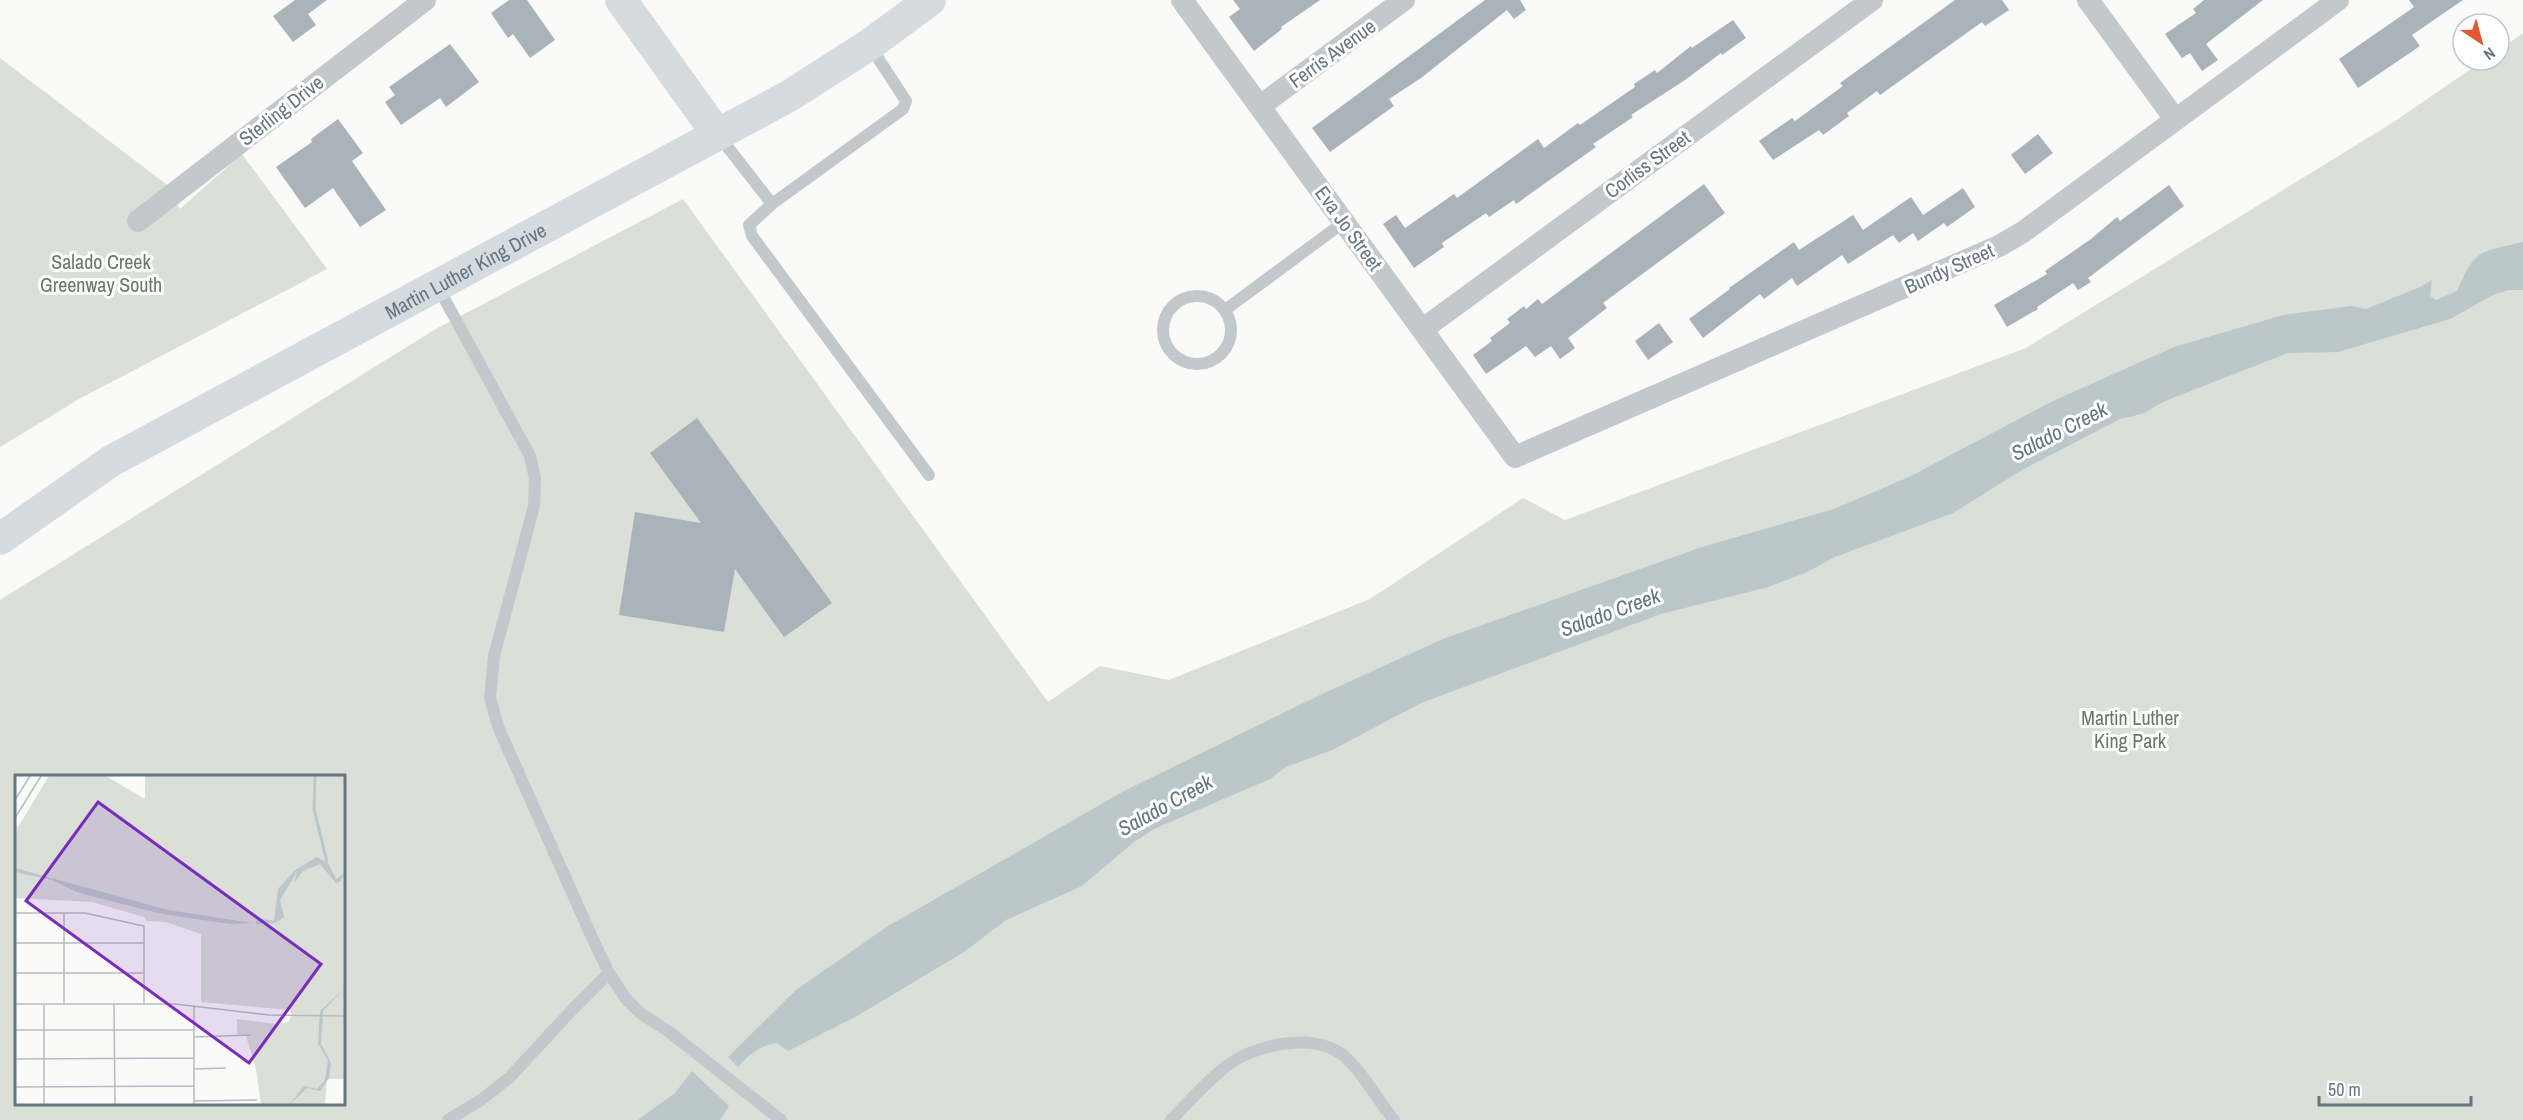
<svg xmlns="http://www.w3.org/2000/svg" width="2523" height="1120" viewBox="0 0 2523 1120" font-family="'Archivo Narrow',sans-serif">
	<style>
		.green { fill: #dadfd7; fill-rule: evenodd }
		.water { fill: #bbc7cb }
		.building { fill: #aab3b9 }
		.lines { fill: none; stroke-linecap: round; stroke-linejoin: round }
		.lane { stroke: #c3c8cc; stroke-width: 12 }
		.street { stroke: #c3c8cc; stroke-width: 22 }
		.secondary { stroke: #d6dbdf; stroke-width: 32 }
		.labels { text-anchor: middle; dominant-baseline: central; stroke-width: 6; stroke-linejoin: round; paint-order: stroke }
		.street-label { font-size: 20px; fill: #657683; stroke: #fff }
		.park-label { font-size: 20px; fill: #687a64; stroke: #fff }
		.water-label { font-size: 21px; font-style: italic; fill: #60757c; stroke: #fff }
		.inset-river { fill: none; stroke: #bbc7cb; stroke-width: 3 }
		.inset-road { fill: none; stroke: #b5bdc2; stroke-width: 1.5 }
		.view { fill: #7b2cbf; fill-opacity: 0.15; stroke: #7b2cbf; stroke-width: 3 }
		.inset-edge { fill: none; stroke: #657683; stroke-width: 3 }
	</style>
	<rect width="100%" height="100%" fill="#fafaf8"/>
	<path class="green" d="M2523 33V1120H0V600L434 330 683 199 1048 702 1100 666 1169 680 1370 599 1523 498 1565 520 2026 348 2392 123 2484 60H2499V50ZM16 776H344V1104H16Z
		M0 58 166 184 180 209 242 154 327 269 79 399 0 447Z"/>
	<path class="water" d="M2523 242V290H2509L2493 295 2450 319 2338 352 2288 353 2165 401 2142 414 2120 419 2022 470 1953 513 1835 557 1805 573 1765 588 1661 614 1421 703 1332 750 1286 767 1270 779 1156 828 1135 841 1082 886 1006 920 964 952 857 1016 788 1051 777 1043C759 1046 750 1054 738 1067L728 1057 796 990 888 926 1124 791 1320 695 1443 639 1702 547 1834 509 1909 477 2053 401 2174 347 2283 315 2352 306 2366 309 2420 287 2432 280 2430 296 2436 300 2457 291C2476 248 2478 253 2523 242Z
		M692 1071 729 1106 720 1120H638L675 1093Z"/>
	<path class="building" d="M295 0H327L308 14 316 25 293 42 273 16Z
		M509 0H527L555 40 530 58 513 34 508 38 491 13Z
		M1233 0H1320L1281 27 1282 29 1254 51 1229 17 1240 9Z
		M1485 0H1520L1526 10 1514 19 1507 10 1421 78 1389 99 1394 106 1330 152 1312 128Z
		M1955 0H2002L2009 10 1985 26 1982 22 1880 95 1877 91 1847 113 1849 116 1823 135 1819 130 1773 160 1759 141 1792 118 1795 121 1843 86 1840 83Z
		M2204 0H2263L2206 44 2218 60 2202 71 2190 53 2182 58 2165 34 2196 13 2193 9Z
		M2409 0H2463L2412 35 2420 46 2358 88 2339 59 2414 7Z
		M1733 20 1746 38 1722 55 1721 53 1685 80 1631 115 1633 117 1593 144 1596 147 1516 204 1514 200 1489 217 1486 213 1442 243 1444 247 1414 268 1383 224 1396 215 1405 228 1454 194 1457 198 1538 139 1544 148 1578 123 1580 125 1635 87 1634 84 1655 70 1657 73 1691 46 1692 48Z
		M450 44 479 82 446 107 440 98 401 125 385 102 395 95 389 87Z
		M338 119 363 153 352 161 386 210 360 227 333 188 305 208 276 167 312 142 311 139Z
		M2038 134 2053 153 2025 174 2011 155Z
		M1704 184 1725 213 1603 303 1607 308 1568 338 1575 348 1560 359 1551 346 1535 357 1526 346 1486 374 1473 355 1492 341 1490 338 1510 323 1507 319 1524 306 1526 309 1538 299 1542 304Z
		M2169 185 2184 206 2088 278 2091 282 2078 290 2073 283 2037 307 2038 309 2007 327 1994 305 2047 274 2045 271 2091 239 2117 217 2120 221Z
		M1963 188 1975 207 1947 227 1944 223 1918 241 1913 233 1899 243 1893 235 1848 264 1842 255 1797 286 1792 278 1764 299 1760 294 1703 338 1689 319 1730 289 1729 288 1794 242 1799 250 1853 215 1863 230 1911 197 1923 215Z
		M1659 323 1673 342 1648 360 1635 341Z
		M697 418 832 603 784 637 735 569 724 632 619 615 635 512 701 523 650 453Z"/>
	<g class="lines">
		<path class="lane" d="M870 46 906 101 903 109 772 204 749 225 752 236 929 475
			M719 136 772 204
			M438 287 530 456 535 479 534 506 494 656 490 698 499 729 595 944 609 973 626 999 640 1013 668 1031 781 1120
			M1163 330a34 34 0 1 1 68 0a34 34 0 1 1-68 0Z
			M1225 310 1344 222
			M448 1120 481 1100 509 1078 572 1010 609 973
			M1171 1120C1188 1103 1204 1084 1223 1069 1250 1045 1312 1031 1343 1055 1363 1072 1377 1100 1394 1120"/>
		<path class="street" d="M1182 0 1515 457 1999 246 2023 232 2338 0
			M2088 0 2175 119
			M1260 106 1404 0
			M138 221 425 0
			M1423 329 1872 0"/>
		<g class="secondary">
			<path d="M621 0 718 135"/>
			<path id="s1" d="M0 539 111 461 789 96 869 45 930 0"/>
		</g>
	</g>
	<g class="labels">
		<g class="street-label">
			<text transform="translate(1332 53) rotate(-36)">Ferris Avenue</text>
			<text transform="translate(281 110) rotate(-38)">Sterling Drive</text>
			<text transform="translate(1647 164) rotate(-36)">Corliss Street</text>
			<text transform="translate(1349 228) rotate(54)">Eva Jo Street</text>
			<text transform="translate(1949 268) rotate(-24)">Bundy Street</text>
			<text stroke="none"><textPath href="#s1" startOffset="538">Martin Luther King Drive</textPath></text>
		</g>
		<g class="park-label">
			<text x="101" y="261">Salado Creek<tspan x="101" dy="23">Greenway South</tspan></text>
			<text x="2130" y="717">Martin Luther<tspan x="2130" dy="23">King Park</tspan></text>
		</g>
		<g class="water-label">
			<text transform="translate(2059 431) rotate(-27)">Salado Creek</text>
			<text transform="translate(1610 612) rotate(-20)">Salado Creek</text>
			<text transform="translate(1165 805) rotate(-29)">Salado Creek</text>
		</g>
	</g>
	<g transform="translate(15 775)">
		<rect width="330" height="330" fill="#fafaf8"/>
		<path d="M34 1H91L130 24V1H330V304H312L310 329H246L241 294 231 261 222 259V244L262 249 273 247 277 240 275 235 186 227V159L151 147 131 146 129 142 77 127 0 123V50L3 52Z" fill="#dadfd7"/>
		<path d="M302 82 313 88 321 104 330 98 325 107 321 108 305 89 288 96 279 108 282 97 265 125 269 142 260 148 241 149 242 143 259 146 263 114 280 95ZM0 93 153 135 237 148 215 149 147 139 64 118 37 105 0 97ZM330 213 308 236 306 269 316 288 314 303 305 316 292 313 275 329 289 311 302 314 310 305 313 286 303 268 305 236Z" fill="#bbc7cb"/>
		<path class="inset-river" d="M300 1 299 34 312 87"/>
		<path class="inset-road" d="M0 25 15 1M0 43 26 1M0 138H70L129 151V229M49 138V229M0 168H129M0 198H129M0 229H160L254 240 330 241M99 229 100 329M29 230V329M179 231V329M0 255H179M179 262 236 260M0 284 179 283M179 294 211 293M0 312 179 311M179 326 242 325"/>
		<path class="view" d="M83 27 306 189 234 288 11 126Z"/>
		<rect width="330" height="330" class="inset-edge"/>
	</g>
	<g transform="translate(2481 42) rotate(144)"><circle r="28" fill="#ffffff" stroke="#c1c8cd" stroke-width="1.5"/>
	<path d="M0-4.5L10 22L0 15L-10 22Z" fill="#e4572e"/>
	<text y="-9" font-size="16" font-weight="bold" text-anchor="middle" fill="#657683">N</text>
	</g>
	<path d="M2319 1096v9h152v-9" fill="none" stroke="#657683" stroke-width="3"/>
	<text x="2328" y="1096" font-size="18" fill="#657683" stroke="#ffffff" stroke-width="4.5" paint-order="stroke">50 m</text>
</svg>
